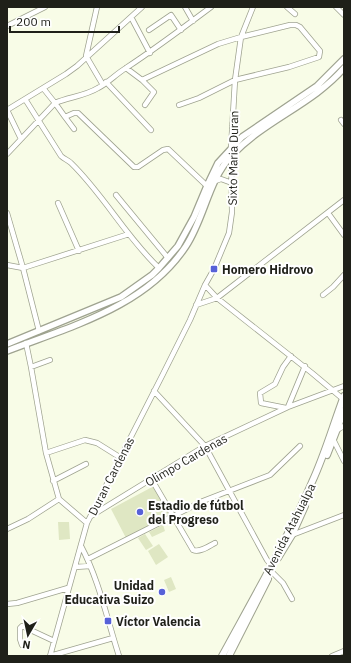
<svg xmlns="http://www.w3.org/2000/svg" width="351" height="663" viewBox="0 0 351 663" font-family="'IBM Plex Sans',sans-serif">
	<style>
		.green { fill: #dfe7c3 }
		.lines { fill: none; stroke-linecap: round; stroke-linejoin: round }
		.minor-casing { stroke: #9fa390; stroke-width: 6 }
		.major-casing { stroke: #9fa390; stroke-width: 8 }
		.highway-casing { stroke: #9fa390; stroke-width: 8 }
		.minor { stroke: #fff; stroke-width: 4.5 }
		.major { stroke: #fff; stroke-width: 5.5 }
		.highway { stroke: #fff; stroke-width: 6 }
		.poi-dot { fill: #5761d8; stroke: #fff; stroke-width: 1.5 }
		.labels { text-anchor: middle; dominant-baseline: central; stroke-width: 4; stroke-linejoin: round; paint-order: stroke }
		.street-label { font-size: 12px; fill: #1f2019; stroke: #fff }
		.poi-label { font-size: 12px; font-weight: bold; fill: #1f2019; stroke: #fff; text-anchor: start }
	</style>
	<rect width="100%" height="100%" fill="#f8fce7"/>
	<path class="green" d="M154 486 169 515 126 538 111 509Z
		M58 522H69L70 539 59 540Z
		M163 525 165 531 152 537 149 532Z
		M145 534 153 546 146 550 138 538Z
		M159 544 168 557 156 565 148 551Z
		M171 577 176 589 169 592 164 580Z"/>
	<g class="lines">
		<defs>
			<path id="minor" d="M97 7 86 56 103 85
				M185 7 193 21
				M287 7 295 14
				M336 7 344 15
				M131 17 150 53
				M7 26 45 7
				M149 30 171 15 181 30
				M126 68 142 80
				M106 82 151 130
				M43 88 55 103C69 97 85 96 98 88 108 83 116 74 126 68 155 49 183 28 211 7
				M25 99 61 156C64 159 68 160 71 163 104 195 126 237 159 268
				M145 105 154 92 142 80 218 44 241 37 290 25H296L300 27 320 51 319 57 289 67 235 80 199 98 179 105
				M7 110 66 74 77 66 142 7
				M7 110 21 139
				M65 117 74 129
				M341 120 344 124
				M7 154 55 103 65 117 74 113H78L134 167H138L163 150 168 149 207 186
				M215 181 221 179 232 183
				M116 195 168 258
				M58 203 79 251
				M7 213 23 268 39 331
				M328 213 344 235
				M7 265 23 268 129 234
				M205 285 217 298 312 373 343 399
				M323 295 333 287 344 275
				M196 305 217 298 344 200
				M26 343 31 367 46 453 59 499 87 523
				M31 367 50 360
				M154 391 205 446 267 560 271 565
				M288 407 344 386
				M286 408 261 403 260 393 275 384 283 367 291 356
				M337 430 344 426
				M331 438 333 439 344 461
				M46 453 85 440 97 443 121 458
				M152 480 193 550C200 553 209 546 215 543
				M53 481 86 464
				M91 516 205 446 288 407 305 366
				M7 529 28 519 59 499
				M292 535 344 515
				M81 546C99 580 107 619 119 656
				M88 559 203 501 270 475 300 446
				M75 567 90 566
				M271 571 283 583 292 599
				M7 604 17 603 68 588
				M22 645 20 639V628L22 626 54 641
				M50 656 87 523 163 374 190 320 205 285 214 269 229 233 232 212 231 148 235 80 241 37 253 7
				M50 656 113 638
				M332 656 344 651"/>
			<path id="major" d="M7 344 121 297 152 275 159 268 178 246 194 217 207 186 218 163 242 137 317 86 344 59
				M7 351C71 326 146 307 186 246 205 217 208 180 232 155 265 120 313 104 344 68"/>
			<path id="highway" d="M327 455 344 411
				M278 558 292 535 305 506
				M222 656C253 599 286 542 312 482 325 454 333 425 344 396
				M229 656 268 579"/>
		</defs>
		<use href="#minor" class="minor-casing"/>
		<use href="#major" class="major-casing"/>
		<use href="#highway" class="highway-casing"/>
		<use href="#minor" class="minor"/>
		<use href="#major" class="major"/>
		<use href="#highway" class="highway"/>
	</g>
	<g class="poi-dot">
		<rect x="210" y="265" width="8" height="8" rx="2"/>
		<circle cx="140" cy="512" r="4"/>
		<circle cx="162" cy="592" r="4"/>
		<rect x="104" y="617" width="8" height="8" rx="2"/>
	</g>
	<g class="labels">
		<g class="street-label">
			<text transform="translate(233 158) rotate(-89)">Sixto Maria Duran</text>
			<text transform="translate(186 460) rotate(-30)">Olimpo Cardenas</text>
			<text transform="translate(111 476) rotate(-63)">Duran Cardenas</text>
			<text transform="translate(289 529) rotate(-63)">Avenida Atahualpa</text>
		</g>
		<g class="poi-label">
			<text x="222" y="269">Homero Hidrovo</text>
			<text x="148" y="505">Estadio de fútbol<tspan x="148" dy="14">del Progreso</tspan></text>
			<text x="154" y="585" text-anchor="end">Unidad<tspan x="154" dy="14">Educativa Suizo</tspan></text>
			<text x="116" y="621">Víctor Valencia</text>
		</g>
	</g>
	<rect width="351" height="663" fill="none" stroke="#1f2019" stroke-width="16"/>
	<g transform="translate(28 635) rotate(189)" stroke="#ffffff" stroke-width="3" paint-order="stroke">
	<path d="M0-3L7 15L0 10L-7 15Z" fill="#1f2019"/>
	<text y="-6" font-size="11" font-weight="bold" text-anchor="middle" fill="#1f2019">N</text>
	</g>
	<path d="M10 26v6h109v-6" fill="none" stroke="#1f2019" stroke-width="2"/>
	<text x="16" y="26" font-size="12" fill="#1f2019" stroke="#ffffff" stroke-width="3" paint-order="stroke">200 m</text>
</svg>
